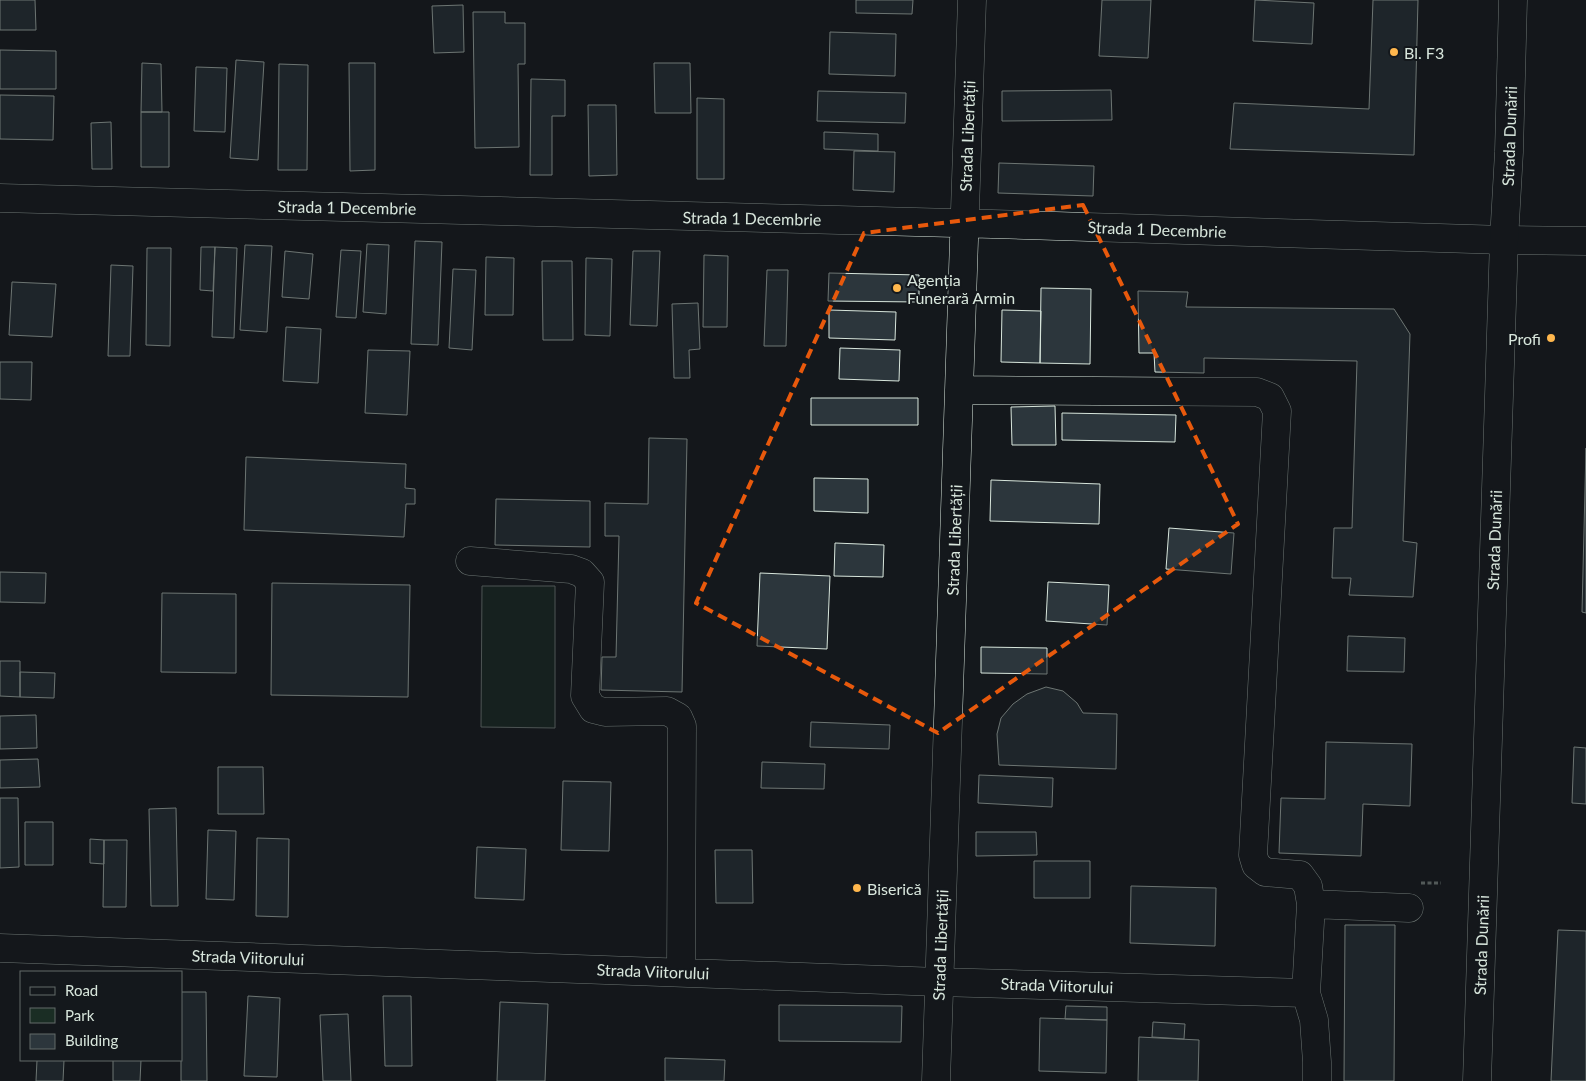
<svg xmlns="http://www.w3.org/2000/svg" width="1586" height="1081" viewBox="0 0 1586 1081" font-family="Lato,sans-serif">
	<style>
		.green { fill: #1a2d24; stroke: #939e99 }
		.building { fill: #2c363c; stroke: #d8e6dc }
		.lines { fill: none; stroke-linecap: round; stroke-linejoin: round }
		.minor-casing { stroke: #d8e6dc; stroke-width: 29 }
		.major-casing { stroke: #d8e6dc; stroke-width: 29 }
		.path { stroke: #9da8a2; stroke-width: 3; stroke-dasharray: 4 2.5; stroke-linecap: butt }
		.minor { stroke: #14181c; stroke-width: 28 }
		.major { stroke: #14181c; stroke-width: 28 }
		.marked { fill: none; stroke: #e8590c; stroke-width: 4; stroke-dasharray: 10 6; stroke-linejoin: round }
		.poi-dot { fill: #ffb74d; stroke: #14181c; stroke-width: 2 }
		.labels { text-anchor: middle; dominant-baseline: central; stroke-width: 4; stroke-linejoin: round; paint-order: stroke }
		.poi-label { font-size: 16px; fill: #d8e6dc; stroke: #14181c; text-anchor: start }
		.street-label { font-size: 16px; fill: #d8e6dc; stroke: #14181c }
	</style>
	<rect width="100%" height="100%" fill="#14181c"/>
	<path class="green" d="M482 586H555V728L481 727Z"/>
	<path class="building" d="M0 0H35L36 30H0Z
		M856 0H913L912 14 856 13Z
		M1102 0H1151L1148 58 1099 56Z
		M1255 0 1314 3 1312 44 1253 41Z
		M1373 0H1418L1414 155 1230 149 1234 103 1369 109Z
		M463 5 464 52 434 53 432 6Z
		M473 12H505V23H525V64H518L519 147 475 148Z
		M830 32 896 34 895 76 829 74Z
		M0 50 56 51V89H0Z
		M236 60 264 62 258 160 230 158Z
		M142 63 161 64 162 112H141Z
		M349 63H375V170L350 171Z
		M654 63H690L691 113H655Z
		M279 64 308 65 307 170H278Z
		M196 67 227 68 225 132 194 131Z
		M531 79 565 80V116H552V175H530Z
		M1111 90 1112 120 1002 121V91Z
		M818 91 906 93 905 123 817 121Z
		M0 95 54 96 53 140 0 139Z
		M697 98 724 99V179H697Z
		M588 105H616L617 175 589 176Z
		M141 112H169V167H141Z
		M111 122 112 169H92L91 123Z
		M824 132 878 134V151L824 149Z
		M854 151 895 152 894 192 853 190Z
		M999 163 1094 166 1093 196 998 193Z
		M415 241 442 242 438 345 411 344Z
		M367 244 389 245 386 314 363 312Z
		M245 245 272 246 267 332 240 330Z
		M201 247H215L213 291 200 290Z
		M215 247 237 248 234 338 212 337Z
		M147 248H171L170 346 146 345Z
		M341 250 361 251 356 318 336 317Z
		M285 251 313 254 309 299 282 297Z
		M633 251H660L657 326 630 325Z
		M704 255 728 256 727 327H703Z
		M486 257 514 258 513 315H485Z
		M586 258 612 259 610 336 585 335Z
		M542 261H572L573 340H543Z
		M111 265 133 266 130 356H108Z
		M453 269 476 270 472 350 449 348Z
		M767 270H788L786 346H764Z
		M829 273 919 275V302L828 301Z
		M12 282 56 284 52 337 9 335Z
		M1041 288 1091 289 1090 364 1040 363Z
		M1138 291 1188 292 1186 307 1394 309 1410 334 1403 541 1417 543 1413 597 1349 595 1351 578H1332L1334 528H1352L1357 361 1204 358V373L1155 372 1154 353H1139Z
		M698 303 700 349 689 350 690 378H674L672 304Z
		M829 310 896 312 895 340 829 338Z
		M1002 310 1041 311 1040 363 1001 362Z
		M286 327 321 329 318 383 283 381Z
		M840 348 900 350 899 381 839 379Z
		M368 350 410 351 407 415 365 413Z
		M0 362H32L31 400 0 399Z
		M811 398H918V425H811Z
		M1055 406 1056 445H1012L1011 407Z
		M1062 413 1176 415 1175 442 1062 440Z
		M649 438 687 439 682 692 601 690 602 657H616L619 536H605V503L648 504Z
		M1586 448V613L1582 612Z
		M246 457 406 464 405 488 415 489V504H406L404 537 244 530Z
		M814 478 868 479V513L814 511Z
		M991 480 1100 484 1099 524 990 521Z
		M496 499 590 501V547L495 545Z
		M1169 528 1234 533 1231 574 1166 569Z
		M835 543 884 545 883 577 834 576Z
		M0 572 46 573 45 603 0 602Z
		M760 573 830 576 827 649 757 646Z
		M1048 582 1109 585 1107 625 1046 621Z
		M272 583 410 585 408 697 271 695Z
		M162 593 236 594V673L161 672Z
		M1348 636 1405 638 1404 672 1347 671Z
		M981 647 1047 648V674L981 673Z
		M0 661H20V697L0 696Z
		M20 672 55 673 54 698 20 697Z
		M1046 687 1063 691 1077 703 1083 713 1117 714 1116 769 999 765 997 734 1001 718 1013 704 1027 694Z
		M36 715 37 748 0 749V716Z
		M811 722 890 725 889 749 810 747Z
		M1326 742 1412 744 1410 806 1363 804 1361 856 1279 853 1281 798 1325 799Z
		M1574 747 1586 748V804L1572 803Z
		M38 759 40 787 0 788V760Z
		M762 762 825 764 824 789 761 788Z
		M218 767H263L264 814H218Z
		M979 775 1053 778 1052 807 978 803Z
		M563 781 611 782 609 851 561 850Z
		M0 798H18L19 867 0 868Z
		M176 808 178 906H151L149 809Z
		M25 822H53V865H25Z
		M208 830 236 831 234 900 206 899Z
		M976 832H1036L1037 855 976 856Z
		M257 838 289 839 288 917 256 916Z
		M90 839 104 840V864L90 863Z
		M104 840H127L126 907H103Z
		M477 847 526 849 524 900 475 898Z
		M715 850H752L753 903H716Z
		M1034 861H1090V898H1034Z
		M1131 886 1216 888 1215 946 1130 943Z
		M1345 925H1395L1394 1081H1344Z
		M1558 930 1586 931V1081H1551Z
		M181 992H206L207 1081H181Z
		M248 996 280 998 277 1077 244 1076Z
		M383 996H411L412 1066H385Z
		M500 1002 548 1004 545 1081H497Z
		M779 1005 902 1006 901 1042 779 1041Z
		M1066 1006 1107 1007V1020L1065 1019Z
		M348 1014 351 1081H323L320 1015Z
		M1040 1018 1107 1020 1106 1073 1039 1071Z
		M1153 1022 1185 1024 1184 1039 1152 1037Z
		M1139 1037 1199 1040 1198 1081H1138Z
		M665 1058 725 1060 724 1081H665Z
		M37 1060H64L63 1081H36Z
		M113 1060H141L140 1081H113Z"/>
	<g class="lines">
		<defs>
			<path id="minor" d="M0 198 992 224 1504 240 1586 241
				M959 390 1257 392 1270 397 1277 411 1253 855 1256 865 1265 872 1300 875 1308 886 1311 904 1306 993 1314 1020 1317 1062V1081
				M470 561 571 569 582 573 590 582 585 696 593 709 605 712 667 711 678 717 682 726 681 972
				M1311 904 1409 908
				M0 948 939 982 1306 993
				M936 1081 972 0"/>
			<path id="major" d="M1477 1081 1504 240 1509 152 1513 0"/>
		</defs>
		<use href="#minor" class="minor-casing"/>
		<use href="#major" class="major-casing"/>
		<path class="path" d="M1421 883H1441"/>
		<use href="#minor" class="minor"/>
		<use href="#major" class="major"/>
	</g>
	<path d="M0 0H1586V1081H0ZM1083 205 1238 524 938 733 696 603 864 233Z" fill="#14181c" fill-opacity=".55" fill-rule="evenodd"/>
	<path class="marked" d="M1083 205 1238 524 938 733 696 603 864 233Z"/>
	<g class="poi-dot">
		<circle cx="1394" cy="52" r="5"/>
		<circle cx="897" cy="288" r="5"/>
		<circle cx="1551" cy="338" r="5"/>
		<circle cx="857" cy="888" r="5"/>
	</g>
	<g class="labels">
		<g class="poi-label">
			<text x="1404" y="52">Bl. F3</text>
			<text x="907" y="279">Agenția<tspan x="907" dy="18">Funerară Armin</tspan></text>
			<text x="1541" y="338" text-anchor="end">Profi</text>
			<text x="867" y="888">Biserică</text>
		</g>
		<g class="street-label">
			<text transform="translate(967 136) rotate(-88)">Strada Libertății</text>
			<text transform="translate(1509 136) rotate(-88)">Strada Dunării</text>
			<text transform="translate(347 207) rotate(1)">Strada 1 Decembrie</text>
			<text transform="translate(752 218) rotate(1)">Strada 1 Decembrie</text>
			<text transform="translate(1157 229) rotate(2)">Strada 1 Decembrie</text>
			<text transform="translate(954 540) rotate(-88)">Strada Libertății</text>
			<text transform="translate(1494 540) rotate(-88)">Strada Dunării</text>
			<text transform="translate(940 945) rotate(-88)">Strada Libertății</text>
			<text transform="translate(1481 945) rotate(-88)">Strada Dunării</text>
			<text transform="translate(248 957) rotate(2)">Strada Viitorului</text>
			<text transform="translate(653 971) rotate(2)">Strada Viitorului</text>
			<text transform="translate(1057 985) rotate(2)">Strada Viitorului</text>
		</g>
	</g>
	<rect x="20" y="971" width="162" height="90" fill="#14181c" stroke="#626a69"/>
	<rect x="30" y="987" width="25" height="8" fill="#14181c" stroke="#626a69"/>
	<text x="65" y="996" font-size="15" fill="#d8e6dc">Road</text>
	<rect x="30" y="1008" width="25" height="15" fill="#1a2d24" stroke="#626a69"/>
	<text x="65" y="1021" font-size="15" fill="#d8e6dc">Park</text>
	<rect x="30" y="1034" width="25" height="15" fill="#2c363c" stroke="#626a69"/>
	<text x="65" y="1046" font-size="15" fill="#d8e6dc">Building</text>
</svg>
